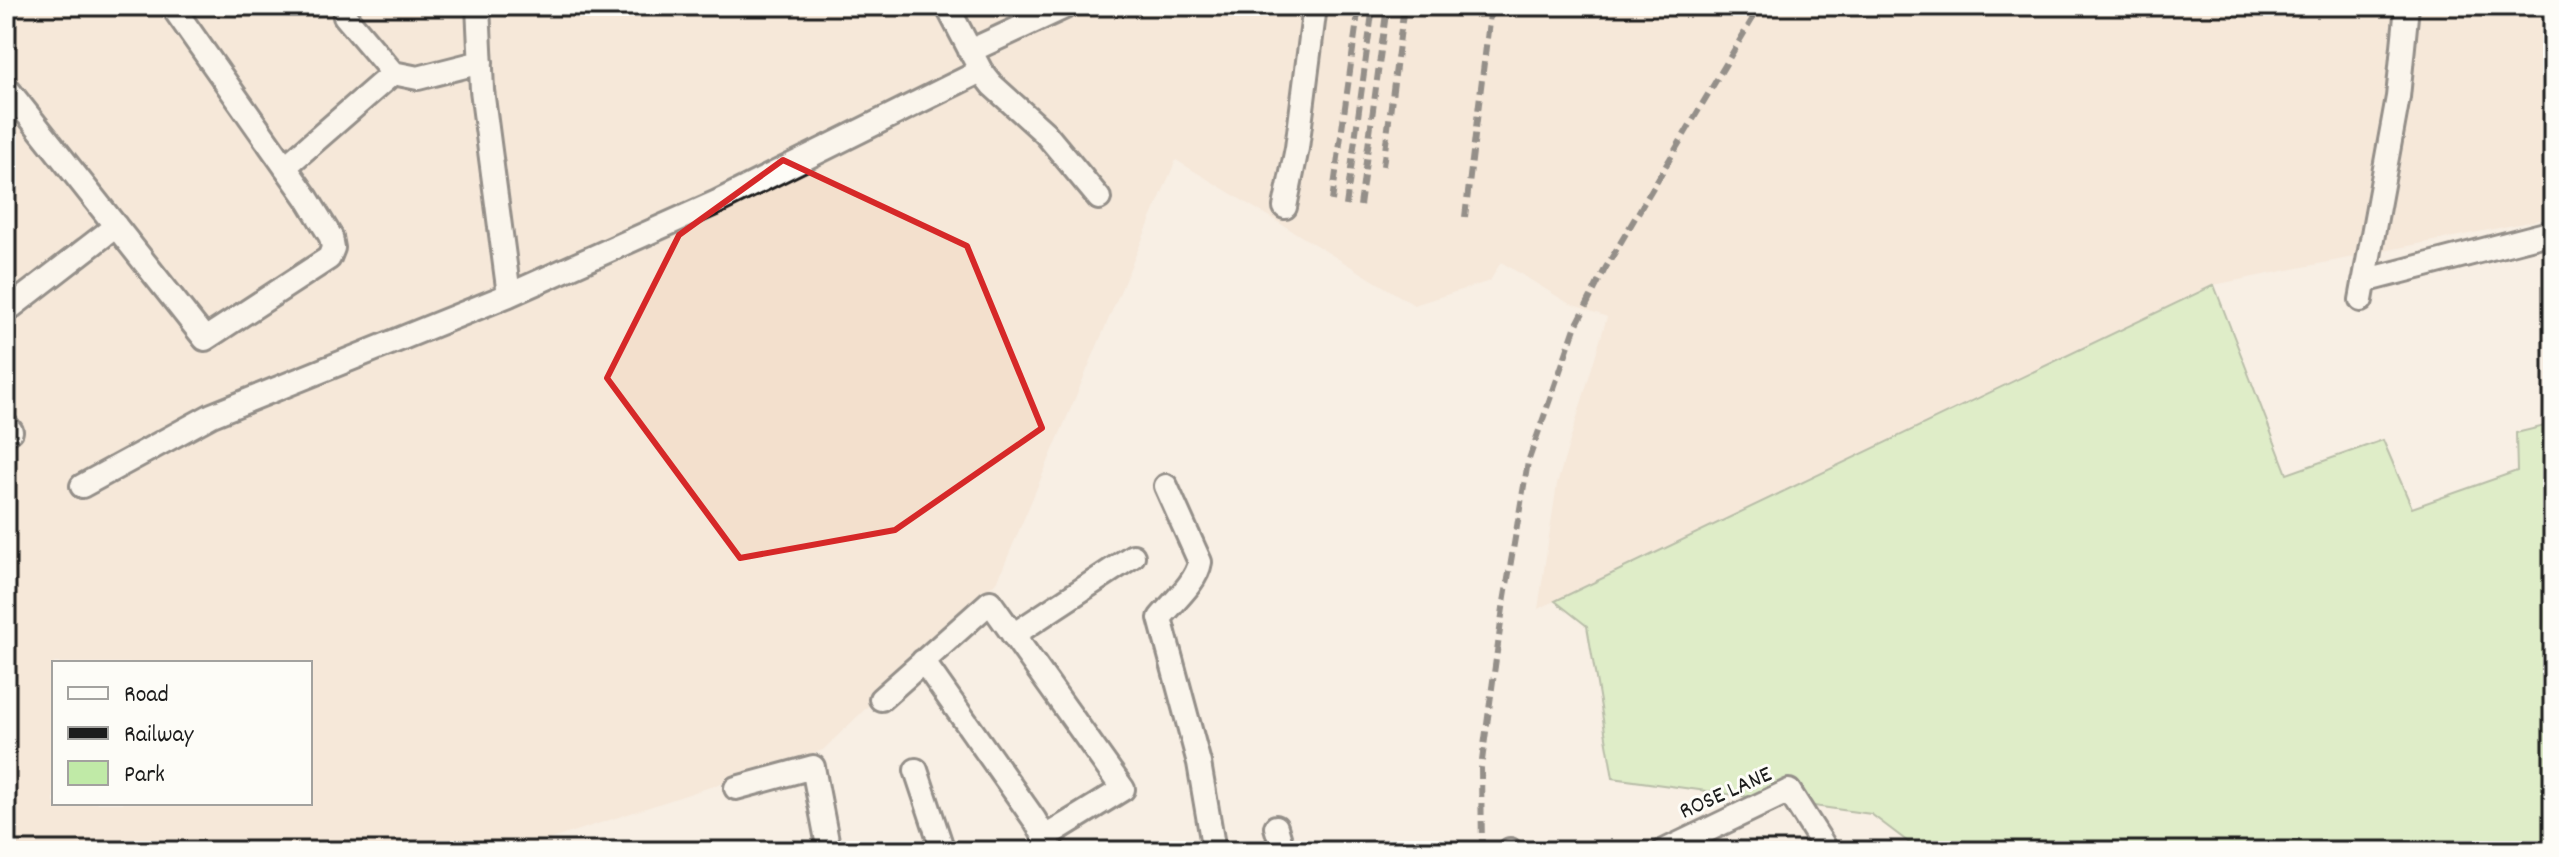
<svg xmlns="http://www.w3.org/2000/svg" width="2559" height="857" viewBox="0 0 2559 857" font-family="Dekko,sans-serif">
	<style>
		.built { fill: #f3e0cd; fill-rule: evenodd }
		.green { fill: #c0eaa7; stroke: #6e8362; stroke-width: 2 }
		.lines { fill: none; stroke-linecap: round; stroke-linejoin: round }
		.minor-casing { stroke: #1c1c1c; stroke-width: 28 }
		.minor { stroke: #fdfcf7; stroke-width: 22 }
		.rail { stroke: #1c1c1c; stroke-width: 6; stroke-dasharray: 12 6; stroke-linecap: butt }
		.marked { fill: none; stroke: #d62828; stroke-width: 6; stroke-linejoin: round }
		.labels { text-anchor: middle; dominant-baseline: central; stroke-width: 6; stroke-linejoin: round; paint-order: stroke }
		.street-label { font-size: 24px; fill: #1c1c1c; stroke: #fdfcf7 }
	</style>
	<rect width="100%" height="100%" fill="#f8efe4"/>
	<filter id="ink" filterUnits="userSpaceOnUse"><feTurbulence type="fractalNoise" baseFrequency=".0125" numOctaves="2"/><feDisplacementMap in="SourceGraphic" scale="16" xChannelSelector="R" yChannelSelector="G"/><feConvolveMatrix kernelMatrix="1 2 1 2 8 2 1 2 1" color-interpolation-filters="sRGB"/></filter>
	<g filter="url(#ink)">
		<path class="built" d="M6 6H2553V217L2214 285 1538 609 1557 484 1607 317 1568 303 1501 262 1490 281 1414 305 1176 160 998 580 823 750 515 851H6ZM54 663H310V803H54Z"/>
		<path class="green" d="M2214 285 2287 474 2383 440 2412 508 2517 471 2516 433 2553 424V806L2544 851H1920L1871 814 1613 778 1587 626 1555 601Z"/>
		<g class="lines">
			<defs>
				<path id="minor" d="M478 6 482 90 509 295
					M947 6 981 71 992 85 1045 133 1099 198
					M345 16 393 73 418 78 481 62
					M970 51 1067 6
					M6 87 205 339 329 258 333 248 331 237 307 198 172 6
					M285 167 393 73
					M1285 207 1297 148 1315 6
					M2364 281 2553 232
					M2361 300 2398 97 2407 6
					M6 311 116 226
					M6 425 11 431
					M82 486 212 415 509 295 717 202 981 71
					M1166 486 1200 562C1197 582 1172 603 1160 618L1199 763 1214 851
					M1013 635 1133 556
					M923 661 1034 819 1053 851
					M881 699 990 602 1123 789 1045 837
					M916 770 943 851
					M736 788 813 767 829 851
					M1276 827 1283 851
					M1510 851V850
					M1664 851 1789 791 1827 851"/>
			</defs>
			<use href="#minor" class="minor-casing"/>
			<use href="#minor" class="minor"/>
			<path class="rail" d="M1383 166 1404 6
				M1332 201 1359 6
				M1346 206 1373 6
				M1360 206 1387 6
				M1465 217 1491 6
				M1482 851 1481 768 1503 608 1528 462 1575 328 1605 269 1760 6"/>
		</g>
	</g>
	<path d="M0 0H2559V857H0ZM783 160 967 246 1042 428 895 530 740 558 607 378 679 235Z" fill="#f8efe4" fill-opacity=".55" fill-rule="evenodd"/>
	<path class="marked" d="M783 160 967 246 1042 428 895 530 740 558 607 378 679 235Z"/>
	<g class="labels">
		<g class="street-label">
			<text transform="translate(1726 794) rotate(-24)">ROSE LANE</text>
		</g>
	</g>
	<rect width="2559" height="857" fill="none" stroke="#fdfcf7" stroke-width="32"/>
	<rect x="16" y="16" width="2527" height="825" fill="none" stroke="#1c1c1c" stroke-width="3" filter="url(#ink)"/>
	<rect x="52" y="661" width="260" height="144" fill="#fdfcf7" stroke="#a3a29f" stroke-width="2"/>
	<rect x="68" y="687" width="40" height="12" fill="#fdfcf7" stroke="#a3a29f" stroke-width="2"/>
	<text x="124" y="701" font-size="24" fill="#1c1c1c">Road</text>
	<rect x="68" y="727" width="40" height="12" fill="#1c1c1c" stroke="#a3a29f" stroke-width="2"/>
	<text x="124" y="741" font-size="24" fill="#1c1c1c">Railway</text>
	<rect x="68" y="761" width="40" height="24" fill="#c0eaa7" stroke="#a3a29f" stroke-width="2"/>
	<text x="124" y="781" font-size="24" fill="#1c1c1c">Park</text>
</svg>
